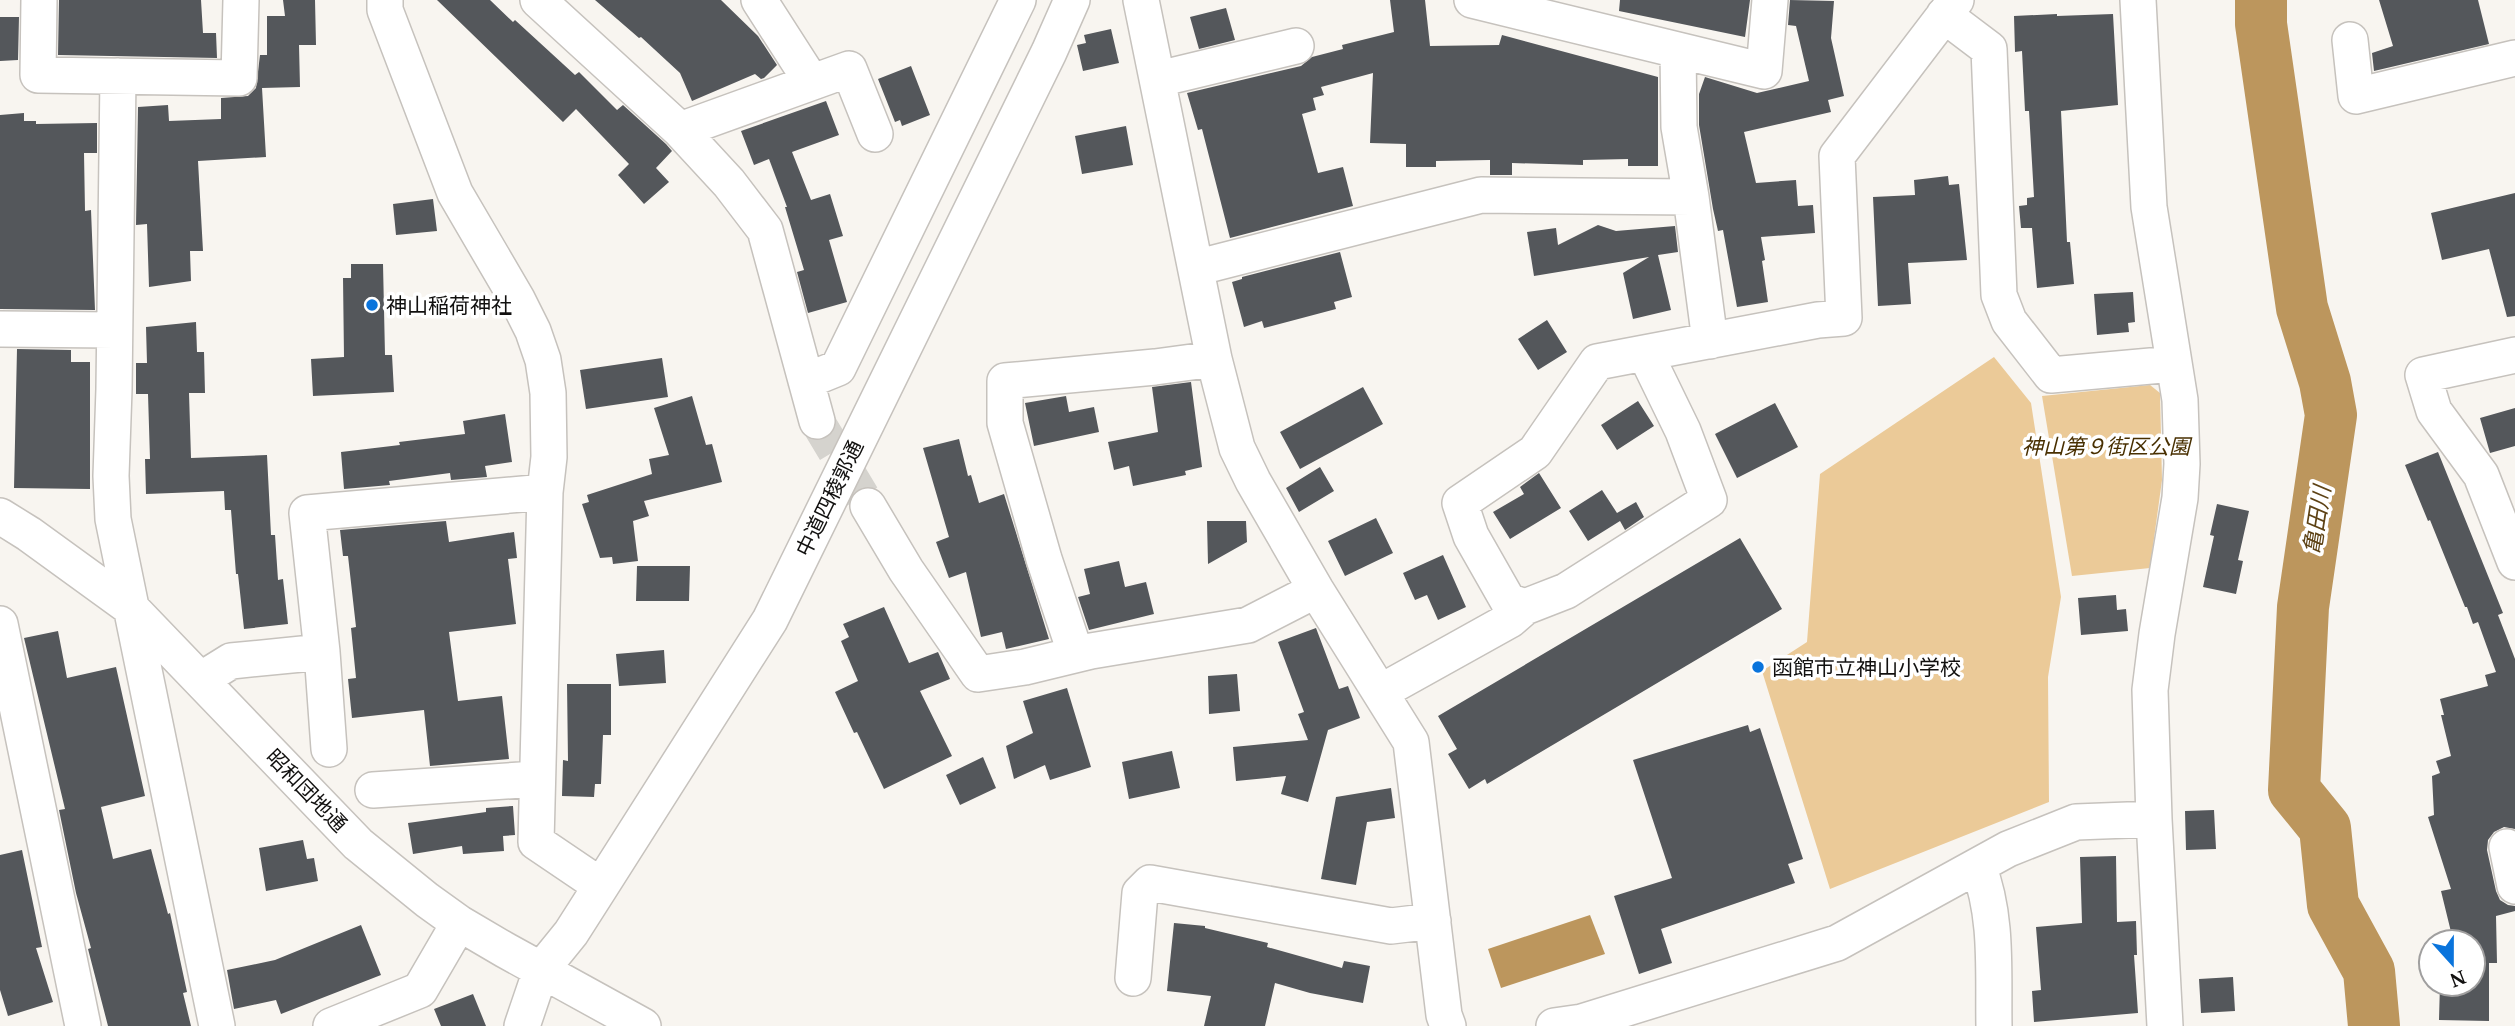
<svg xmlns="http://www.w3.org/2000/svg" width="2515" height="1026" viewBox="0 0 2515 1026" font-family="'Noto Serif','Noto Sans JP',serif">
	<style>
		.green { fill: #ebca98 }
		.water { fill: #bc965d }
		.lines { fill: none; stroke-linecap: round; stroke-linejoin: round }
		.river { stroke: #bc965d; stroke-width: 52 }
		.building { fill: #54575b }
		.minor-tunnel { stroke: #d5d3ce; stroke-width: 35; stroke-dasharray: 35 18; stroke-linecap: butt }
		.minor-casing { stroke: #c6c2bd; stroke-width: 38 }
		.minor { stroke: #fff; stroke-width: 35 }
		.poi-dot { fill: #0a74dc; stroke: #fff; stroke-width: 2.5 }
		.labels { text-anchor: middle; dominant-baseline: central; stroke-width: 7; stroke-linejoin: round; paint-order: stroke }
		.poi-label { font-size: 21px; fill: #11100f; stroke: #fff; text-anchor: start }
		.park-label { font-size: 21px; font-style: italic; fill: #482f00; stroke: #fff }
		.street-label { font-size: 21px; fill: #11100f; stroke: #fff }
		.water-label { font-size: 23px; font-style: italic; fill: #5e4316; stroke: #fff }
	</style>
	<rect width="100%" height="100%" fill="#f8f5f0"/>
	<path class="green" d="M1994 357 2031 403 2061 597 2048 677 2049 802 1830 889 1762 671 1807 642 1820 474Z
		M2150 385 2160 393 2162 480 2150 568 2072 576 2042 396Z"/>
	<path class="water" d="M1590 915 1605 954 1501 988 1488 949Z"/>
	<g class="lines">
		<path class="river" d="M2261 0V24L2302 308 2325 382 2331 415 2303 607 2294 790 2325 828 2333 905 2369 971 2374 1026"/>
	</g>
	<path class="building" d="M59 0H201L203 33H216L217 58 58 55Z
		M283 0H315L316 45H299L300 87 262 88 266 157 198 161 203 251H190L191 281 149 287 147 224 136 225 138 107 168 105 169 121 221 119V98L248 96 256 88 260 55H267V16H285Z
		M437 0H490L513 22 515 20 575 75 579 72 617 110 623 105 666 144 672 151 656 168 669 182 644 204 618 175 629 164 576 109 563 122Z
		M595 0H721L758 36 777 65 764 78 761 79 755 74 692 101 680 73 641 37 639 38Z
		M1390 0H1425L1430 46 1499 45 1502 35 1658 77V166H1628V159L1583 160V165L1512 163V175H1490V160L1436 161V167H1406V144L1370 143 1373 73 1321 87 1324 95 1313 98 1316 110 1302 114 1318 173 1343 167 1353 206 1230 238 1202 129 1198 130 1187 93 1301 66 1312 57 1343 49 1342 45 1394 32Z
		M1620 0H1750L1745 37 1619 11Z
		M1790 0 1834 1 1831 38 1844 96 1828 100 1831 112 1744 132 1756 183 1796 180 1798 206 1813 205 1815 233 1761 237 1765 260 1762 261 1768 302 1737 307 1723 230 1718 231 1713 209 1699 125V94L1705 77 1757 93 1809 81 1796 26 1788 25Z
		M2379 0H2478L2489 44 2374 71 2372 53 2393 46Z
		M1226 8 1235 40 1199 49 1190 17Z
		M2057 14V16L2113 14 2118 105 2061 111 2067 242H2070L2074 284 2037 288 2032 228H2021L2019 206 2027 205V198L2034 197 2029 111H2025L2022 51 2015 52 2014 16Z
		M0 17H19L18 60 0 61Z
		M1111 29 1119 63 1083 71 1077 45 1086 43 1084 35Z
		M911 66 930 115 902 126 900 120 895 122 878 79Z
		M826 101 839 135 792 152 811 200 830 194 843 236 829 240 847 302 808 313 797 272 804 270 785 207H787L769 159 754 165 741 131Z
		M24 113V121H36V124L97 123V153H84L85 211 91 210 95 310 0 309V115Z
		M1126 126 1133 165 1082 174 1075 136Z
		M1948 176 1949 185 1959 184 1967 260 1908 263 1911 304 1878 306 1873 197 1915 195 1914 180Z
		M2515 193V316L2507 317 2489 249 2442 260 2431 213Z
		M433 199 437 231 396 235 393 204Z
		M1598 225 1616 231 1675 226 1678 252 1658 255 1671 310 1633 319 1623 273 1649 257 1534 276 1527 232 1556 228 1558 245Z
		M1340 252 1352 297 1334 302 1336 309 1264 328 1262 321 1244 327 1232 282 1242 279V277Z
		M351 264H383L385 355H392L394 392 313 396 311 359 344 357 343 278H351Z
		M2133 292 2135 322 2128 323 2129 332 2097 335 2094 294Z
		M1547 320 1567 352 1538 370 1518 339Z
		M196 322 197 352H204L205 393H189L191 458 267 455 271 535H275L278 580 283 579 288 624 244 629 238 574H236L231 510H225L224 491 146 494 145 459H150L148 394H136V363H147L146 327Z
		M17 349 71 350V362H90V489L14 488Z
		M662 358 668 397 586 409 580 370Z
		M1191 382 1202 467 1185 471 1186 475 1133 486 1129 466 1114 470 1108 442 1158 432 1152 387Z
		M1363 387 1383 424 1300 469 1280 432Z
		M692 396 706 445 712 444 722 482 644 501 649 516 633 521 638 561 613 564 612 557 600 558 582 504 589 502 587 495 652 474 649 459 669 455 654 408Z
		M1066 396 1069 412 1094 407 1099 432 1034 446 1025 403Z
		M1638 401 1654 426 1617 450 1601 425Z
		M1775 403 1798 447 1737 478 1715 434Z
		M2515 408V446L2490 453 2480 418Z
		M505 414 512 462 485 466 487 477 451 480 450 473 389 481 390 485 344 489 341 452 400 445 399 442 465 434 463 421Z
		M959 439 968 476 971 475 979 503 1004 494 1049 639 1006 649 1002 632 981 637 966 572 949 578 936 542 949 537 923 448Z
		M2438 452 2503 613 2498 615 2515 659V829L2504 827 2494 832 2488 840 2487 850 2496 891 2500 900 2508 905 2515 906V911L2496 916 2497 963H2489V1021L2439 1020 2440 984H2473V942H2440V936H2452L2441 891 2451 889 2428 817 2434 815 2432 776 2440 773 2436 761 2451 756 2441 715H2444L2440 699 2488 686 2485 675 2496 672 2478 622 2473 624 2467 607H2465L2430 520 2428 521 2405 465Z
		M1320 467 1334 491 1299 512 1286 488Z
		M1539 473 1561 508 1510 539 1493 512 1524 494 1520 487Z
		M1602 490 1617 513 1636 502 1644 517 1625 530 1620 521 1588 541 1569 511Z
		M2217 504 2249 511 2238 560 2243 561 2236 594 2203 587 2214 536 2210 535Z
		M1376 518 1393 553 1345 576 1328 541Z
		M446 521 449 542 514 532 517 558 508 559 516 624 449 632 458 701 502 696 509 759 430 766 424 710 352 718 348 679 356 678 351 628 356 627 348 556H343L340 530Z
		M1207 521H1246L1247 542 1208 564Z
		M1740 538 1782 609 1487 784 1485 779 1469 789 1448 754 1457 749 1438 716Z
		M1443 555 1466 607 1438 620 1427 595 1415 600 1403 573Z
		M1119 561 1125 587 1146 582 1154 614 1089 630 1078 597 1090 594 1084 569Z
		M637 566H690L689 601H636Z
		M2116 595 2117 610 2126 609 2128 631 2081 635 2078 598Z
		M884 607 909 663 938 652 950 679 920 691 952 756 884 789 857 732 854 733 835 692 858 681 841 641 849 637 843 624Z
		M1316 628 1339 689 1348 686 1360 718 1328 730 1308 802 1281 794 1286 776 1236 781 1233 747 1308 740 1298 714 1304 712 1278 642Z
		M58 631 67 678 116 667 145 796 101 807 113 859 151 849 168 914 170 913 187 992 183 993 191 1026H108L88 949 91 948 76 893 59 810 65 809 24 638Z
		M664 650 666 683 619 686 616 654Z
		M1237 674 1240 711 1209 714 1208 676Z
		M567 684H611V735H603L601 784H595L594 797 562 796 563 760 568 761Z
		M1067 688 1091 767 1050 780 1045 765 1014 779 1006 746 1033 733 1023 701Z
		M1748 725 1750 732 1760 728 1803 859 1788 864 1795 883 1661 929 1672 963 1639 974 1614 896 1672 878 1633 760Z
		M1172 751 1180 788 1129 799 1122 762Z
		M983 757 996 788 960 805 946 775Z
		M1391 788 1395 818 1367 822 1356 885 1321 879 1336 797Z
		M513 806 515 835 503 836 504 851 463 854 462 846 413 854 408 823 486 812V808Z
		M2214 810 2216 849 2186 850 2185 811Z
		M303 840 307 859 314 858 318 881 266 891 259 848Z
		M22 850 42 947 36 948 53 1002 8 1016 0 990V855Z
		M2116 856 2117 922 2136 921 2137 955H2134L2138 1013 2034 1022 2032 991 2041 990 2036 927 2082 923 2080 857Z
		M1174 923 1205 926V928L1268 943 1267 947 1342 968 1344 961 1370 966 1363 1003 1310 993 1275 983 1265 1026H1204L1211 996 1167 991Z
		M361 925 381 975 281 1014 276 1000 234 1009 227 970 275 960Z
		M2233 977 2235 1011 2201 1013 2199 979Z
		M473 994 486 1026H441L434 1009Z"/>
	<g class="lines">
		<path class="minor-tunnel" d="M817 421 868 506"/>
		<defs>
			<path id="minor" d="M39 0 38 75 239 78 241 0
				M385 0V10L455 193 517 299 533 331 543 360 548 393 549 457 545 492 536 842 601 886
				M538 0 680 130 729 183 765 230 817 421
				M759 0 811 81
				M1141 0 1214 359 1237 448 1253 481 1316 590 1411 742 1444 1015 1448 1026
				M1472 0 1764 71 1770 0
				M2138 0 2149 207 2180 400 2182 464 2180 498 2157 634 2150 690 2154 819 2165 1026
				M1944 15 1989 49 1999 295 2009 321 2051 375 2173 364
				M2350 40 2356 96 2515 58
				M118 76 114 389 111 476 113 519 217 1026
				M1171 76 1296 46
				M680 130 849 69 875 134
				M1691 197 1710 341
				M1211 264 1481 195 1691 197 1679 127 1678 51
				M0 329 114 330
				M1645 353 1683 431 1709 500 1566 591 1525 607 1508 601 1471 536 1460 503 1535 452 1597 362 1818 320 1844 318 1837 156 1956 0
				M2515 355 2423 375 2434 411 2481 475 2515 562
				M806 381 838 368 1018 0
				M868 506 906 570 978 674 1025 667 1091 651 1248 625 1316 590
				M0 516 29 534 131 608 358 844 427 900 459 923 505 950 643 1026
				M0 624 83 1026
				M1071 640 1044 559 1005 423V381L1155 367 1214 359
				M202 679 231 661 322 652
				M1395 684 1510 620 1525 607
				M329 749 322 652 307 513 545 492
				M373 790 536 779
				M2507 847 2515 886
				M1978 866C1998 916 1993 973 1994 1026
				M1133 978 1140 893 1150 883 1391 926 1433 921
				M331 1026 420 990 459 923
				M522 1026 541 970 571 933 601 886 770 620 1049 52 1072 0
				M1554 1026 1582 1022 1837 943 2008 849 2076 822 2154 819"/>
		</defs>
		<use href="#minor" class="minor-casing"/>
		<use href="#minor" class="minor"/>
	</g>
	<g class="poi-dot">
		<circle cx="372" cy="305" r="7"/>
		<circle cx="1758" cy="667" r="7"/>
	</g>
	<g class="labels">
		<g class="poi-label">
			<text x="386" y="305">神山稲荷神社</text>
			<text x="1772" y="667">函館市立神山小学校</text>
		</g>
		<g class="park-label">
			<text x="2106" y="446">神山第９街区公園</text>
		</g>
		<g class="street-label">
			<text transform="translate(829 498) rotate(-64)">中道四稜郭通</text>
			<text transform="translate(307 790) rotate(46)">昭和団地通</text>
		</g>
		<g class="water-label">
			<text transform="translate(2316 520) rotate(-81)">亀田川</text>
		</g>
	</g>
	<g transform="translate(2452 963) rotate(159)"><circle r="33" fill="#ffffff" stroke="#a09f9f" stroke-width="2"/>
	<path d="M0-5L12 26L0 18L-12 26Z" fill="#0a74dc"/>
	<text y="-10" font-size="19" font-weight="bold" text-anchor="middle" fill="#11100f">N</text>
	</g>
</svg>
